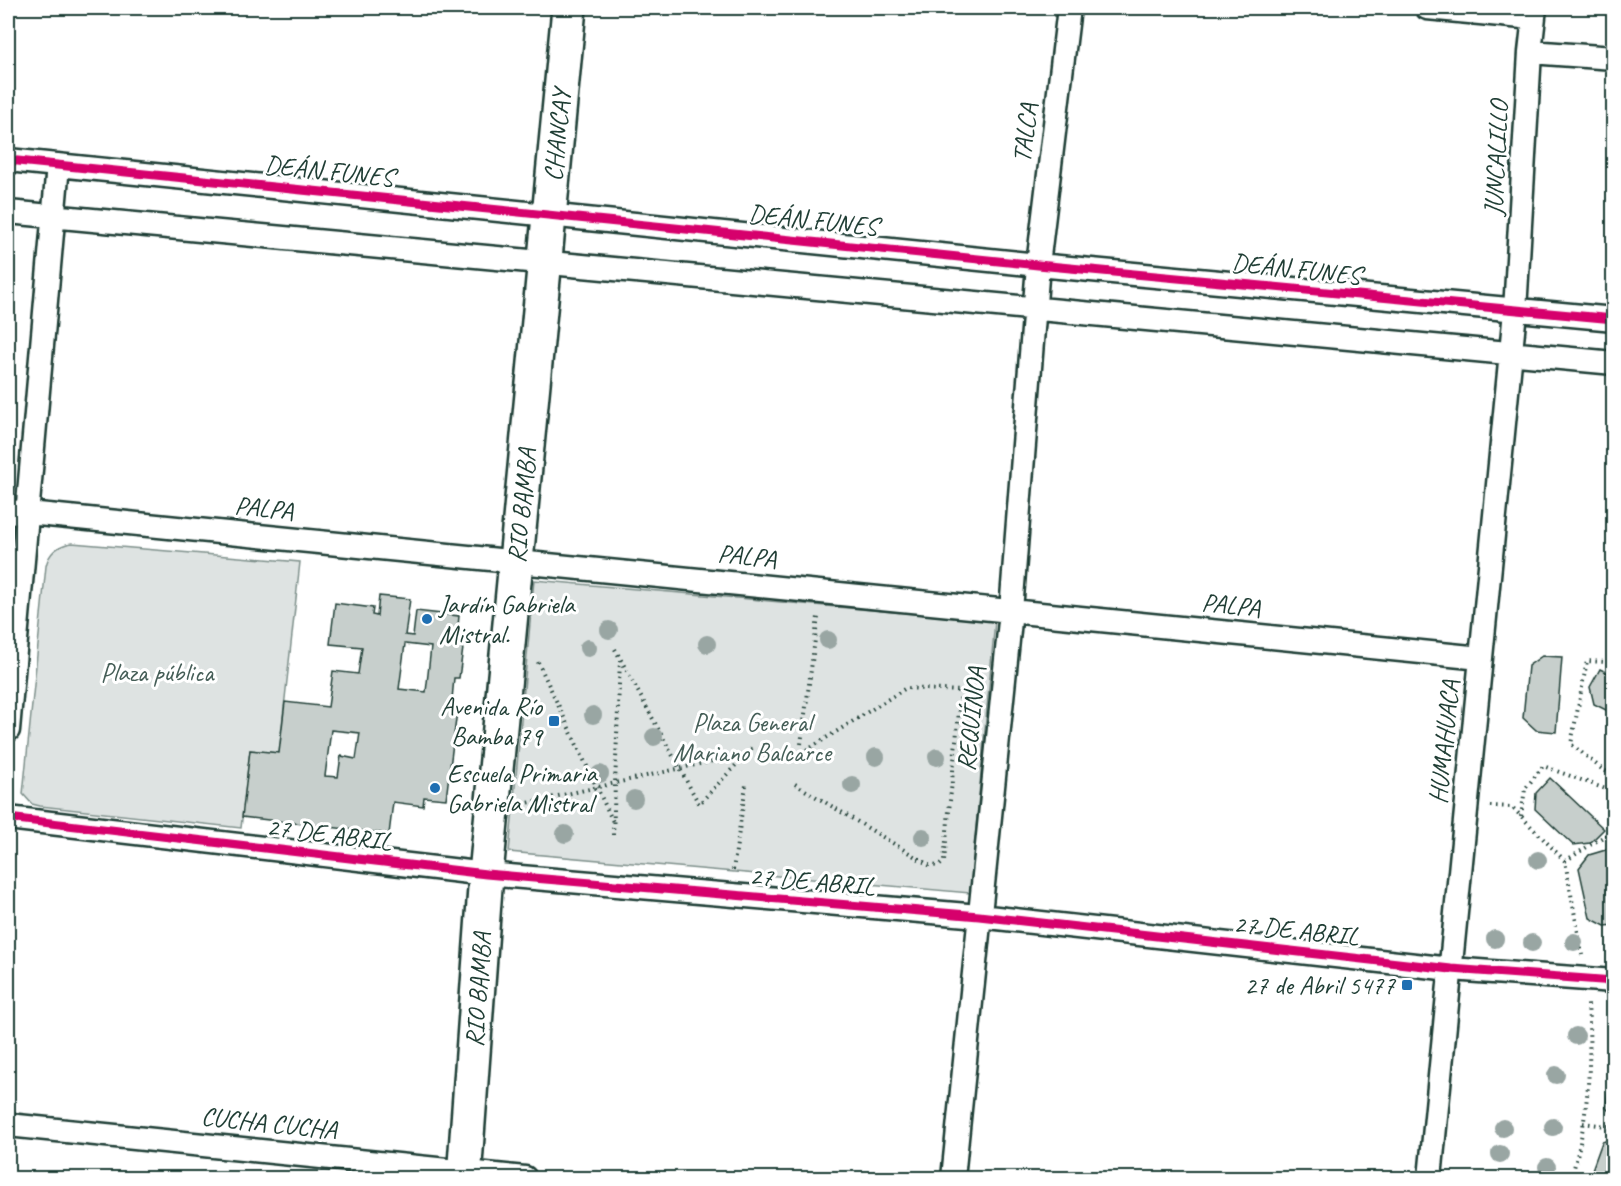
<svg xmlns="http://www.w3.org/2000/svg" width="1621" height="1186" viewBox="0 0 1621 1186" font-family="Caveat,sans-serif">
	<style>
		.green { fill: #dee3e2; stroke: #7e908b; stroke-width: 1.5 }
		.building { fill: #c7cfcc; stroke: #1f3d34; stroke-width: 1.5; fill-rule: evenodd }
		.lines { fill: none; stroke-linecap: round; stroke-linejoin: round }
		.street-casing { stroke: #1f3d34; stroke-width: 27 }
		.secondary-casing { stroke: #1f3d34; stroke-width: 38 }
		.path { stroke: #1f3d34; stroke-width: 4; stroke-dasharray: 1.5 4.5; stroke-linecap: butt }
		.street { stroke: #fff; stroke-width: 22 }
		.secondary { stroke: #fff; stroke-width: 33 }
		.cycleway-casing { stroke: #fff; stroke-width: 13 }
		.cycleway { stroke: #d6006c; stroke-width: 9 }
		.tree { fill: #99a6a3 }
		.poi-dot { fill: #1f6fb2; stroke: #fff; stroke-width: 2 }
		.labels { text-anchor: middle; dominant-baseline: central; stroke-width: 6; stroke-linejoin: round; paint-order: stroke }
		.street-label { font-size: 26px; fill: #1f3d34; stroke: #fff }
		.poi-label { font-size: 26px; fill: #1f3d34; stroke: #fff; text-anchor: start }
		.park-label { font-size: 26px; fill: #455e57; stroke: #fff }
	</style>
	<rect width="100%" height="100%" fill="#fff"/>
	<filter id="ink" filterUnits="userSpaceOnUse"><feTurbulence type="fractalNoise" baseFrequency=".0167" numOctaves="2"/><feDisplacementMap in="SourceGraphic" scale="12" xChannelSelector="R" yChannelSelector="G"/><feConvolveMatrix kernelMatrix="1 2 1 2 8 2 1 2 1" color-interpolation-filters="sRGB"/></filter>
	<g filter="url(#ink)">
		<path class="green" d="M72 543 300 562 279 753 250 750 241 828 40 806 32 804 23 794 46 566C49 552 59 545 72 543Z
			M534 580 995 621 970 893 509 852Z"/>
		<path class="building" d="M379 596 410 599 405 635 413 636 416 611 459 616 456 646 463 648 459 678H454L451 710 457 711 446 799 424 797 423 806 393 802 389 834 242 817 250 750 279 753 285 702 328 707 333 671 358 674 362 647 330 644 335 603 373 608 372 615 377 616ZM405 644 431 647 426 692 399 689ZM331 730 360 733 356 759 341 756 338 777 325 776Z
			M1542 656 1562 657 1556 732 1536 730 1523 718 1528 666Z
			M1600 669 1614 676V714L1594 704 1590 687Z
			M1550 778 1604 829 1590 843 1573 845 1535 809 1536 793Z
			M1609 849 1614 868V925L1605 926 1590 918 1579 868 1589 855Z
			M1614 1055V1116L1606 1108 1611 1057Z
			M1614 1138V1178H1589L1602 1142Z"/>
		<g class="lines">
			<defs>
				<path id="street" d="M1427 8 1533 18
					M1530 52 1614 58
					M8 160 1038 265 1614 319
					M8 212 1614 363
					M8 511 1481 658
					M8 730 58 165
					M8 818 486 874 979 916 1451 969 1614 981
					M8 1125 525 1178
					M953 1178 1011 611 1038 265 1069 8
					M1430 1178 1515 311 1530 52 1535 8"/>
				<g id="secondary">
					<path id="s1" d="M464 1178 486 874 569 8"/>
				</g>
			</defs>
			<use href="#street" class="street-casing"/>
			<use href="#secondary" class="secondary-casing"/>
			<path class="path" d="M615 649 699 804 752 748
				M538 662 614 824
				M1614 666 1606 662 1587 661 1571 744 1603 770 1614 775
				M801 744 818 617
				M795 784 929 865 939 866 944 861 961 691 906 688 799 755
				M523 804 748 753
				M1490 806 1512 807 1565 861 1582 955
				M1521 816 1525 789 1543 766 1614 792
				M613 835 620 660
				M1565 861 1614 830
				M733 870 746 785
				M1583 1123 1614 1127
				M1571 1178C1588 1123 1592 1062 1588 1004"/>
			<use href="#street" class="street"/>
			<use href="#secondary" class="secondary"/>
			<defs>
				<path id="cycleway" d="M8 160 1038 265 1614 319
					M8 818 486 874 979 916 1451 969 1614 981"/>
			</defs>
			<use href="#cycleway" class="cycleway-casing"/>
			<use href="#cycleway" class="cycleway"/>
		</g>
		<g class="tree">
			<circle cx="609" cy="630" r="9"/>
			<circle cx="828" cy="640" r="9"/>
			<circle cx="707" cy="644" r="9"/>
			<circle cx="588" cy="648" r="9"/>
			<circle cx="593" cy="715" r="9"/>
			<circle cx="654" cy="737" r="9"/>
			<circle cx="876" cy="757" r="9"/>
			<circle cx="937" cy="757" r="9"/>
			<circle cx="600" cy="774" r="9"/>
			<circle cx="852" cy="785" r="9"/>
			<circle cx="634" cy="799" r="9"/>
			<circle cx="565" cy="834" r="9"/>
			<circle cx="923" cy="837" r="9"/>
			<circle cx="1538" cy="860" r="9"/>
			<circle cx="1495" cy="939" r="9"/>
			<circle cx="1574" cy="942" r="9"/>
			<circle cx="1532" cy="943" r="9"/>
			<circle cx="1576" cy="1036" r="9"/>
			<circle cx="1556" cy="1075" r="9"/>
			<circle cx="1553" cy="1127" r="9"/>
			<circle cx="1503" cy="1128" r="9"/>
			<circle cx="1500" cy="1154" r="9"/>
			<circle cx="1547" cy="1167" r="9"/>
		</g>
	</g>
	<g class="poi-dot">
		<circle cx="427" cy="619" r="6"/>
		<rect x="548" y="715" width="12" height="12" rx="3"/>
		<circle cx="435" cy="788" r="6"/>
		<rect x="1401" y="979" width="12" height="12" rx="3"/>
	</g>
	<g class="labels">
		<g class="street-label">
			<text transform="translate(1025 133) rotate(-83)">TALCA</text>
			<text stroke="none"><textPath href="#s1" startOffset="1047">CHANCAY</textPath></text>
			<text transform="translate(1496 158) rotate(-87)">JUNCALILLO</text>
			<text transform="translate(329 171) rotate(6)">DEÁN FUNES</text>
			<text transform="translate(813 220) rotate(6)">DEÁN FUNES</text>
			<text transform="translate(1296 269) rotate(6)">DEÁN FUNES</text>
			<text stroke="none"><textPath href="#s1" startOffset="675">RIO BAMBA</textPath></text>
			<text transform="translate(264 508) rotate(6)">PALPA</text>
			<text transform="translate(747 556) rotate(6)">PALPA</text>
			<text transform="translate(1231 605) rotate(6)">PALPA</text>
			<text transform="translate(971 719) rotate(-84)">REQUÍNOA</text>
			<text transform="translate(1444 742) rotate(-84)">HUMAHUACA</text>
			<text transform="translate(329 834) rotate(7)">27 DE ABRIL</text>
			<text transform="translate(812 881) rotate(5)">27 DE ABRIL</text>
			<text transform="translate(1296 930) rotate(6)">27 DE ABRIL</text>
			<text stroke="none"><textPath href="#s1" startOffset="189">RIO BAMBA</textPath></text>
			<text transform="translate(269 1123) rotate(6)">CUCHA CUCHA</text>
		</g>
		<g class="poi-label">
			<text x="439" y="604">Jardín Gabriela<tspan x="439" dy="30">Mistral.</tspan></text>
			<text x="542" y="706" text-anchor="end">Avenida Río<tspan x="542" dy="30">Bamba 79</tspan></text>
			<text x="447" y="773">Escuela Primaria<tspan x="447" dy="30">Gabriela Mistral</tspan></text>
			<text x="1395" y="985" text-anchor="end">27 de Abril 5477</text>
		</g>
		<g class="park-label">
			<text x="157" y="672">Plaza pública</text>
			<text x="752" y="722">Plaza General<tspan x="752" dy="30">Mariano Balcarce</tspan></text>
		</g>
	</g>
	<rect width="1621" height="1186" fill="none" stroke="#fff" stroke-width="30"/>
	<rect x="15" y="15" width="1591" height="1156" fill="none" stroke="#1f3d34" stroke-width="2" filter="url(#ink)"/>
</svg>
